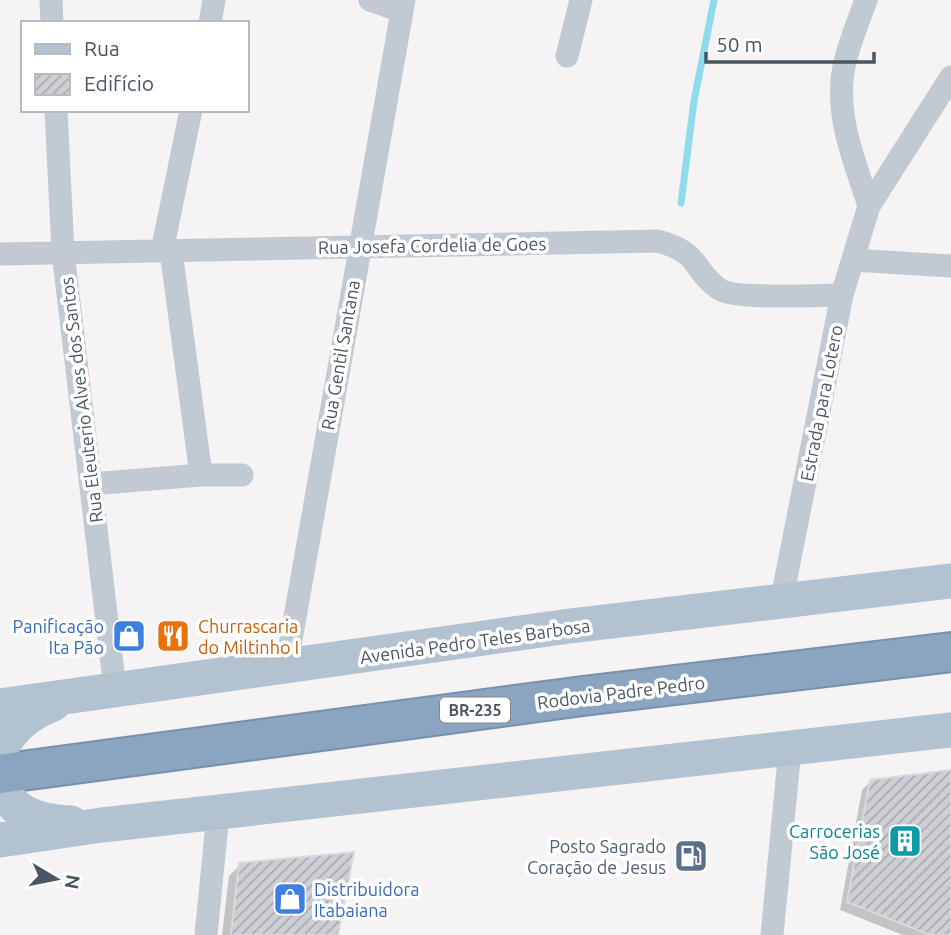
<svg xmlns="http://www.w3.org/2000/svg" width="951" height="935" viewBox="0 0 951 935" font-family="Ubuntu,sans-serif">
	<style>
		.shadow { fill: #0003 }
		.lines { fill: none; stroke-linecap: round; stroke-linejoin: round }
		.stream { stroke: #90daee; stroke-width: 7 }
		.building { fill: url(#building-hatch); stroke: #d7d9de; stroke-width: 2 }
		.highway-casing { stroke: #7690ad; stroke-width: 42 }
		.street { stroke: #c1cad2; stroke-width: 23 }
		.primary { stroke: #b3c2d1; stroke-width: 35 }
		.highway { stroke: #8ba5c1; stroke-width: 38 }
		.labels { text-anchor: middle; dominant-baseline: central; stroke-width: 7; stroke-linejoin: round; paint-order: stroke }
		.shield { fill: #fff; stroke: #808990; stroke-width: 2 }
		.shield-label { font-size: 16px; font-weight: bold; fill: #4a5661 }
		.street-label { font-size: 18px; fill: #4a5661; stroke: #fff }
		.shop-label { font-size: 18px; fill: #366cbe; stroke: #fff; text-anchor: end }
		.food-label { font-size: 18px; fill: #c56008; stroke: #fff; text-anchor: start }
		.culture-label { font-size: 18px; fill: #0d838f; stroke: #fff; text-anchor: end }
		.service-label { font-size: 18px; fill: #4e5e75; stroke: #fff; text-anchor: end }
	</style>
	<defs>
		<pattern id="building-hatch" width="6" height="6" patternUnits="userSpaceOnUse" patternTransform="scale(1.75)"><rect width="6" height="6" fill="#cdcfd5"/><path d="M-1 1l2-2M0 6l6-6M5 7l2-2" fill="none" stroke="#a8abb0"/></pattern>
	</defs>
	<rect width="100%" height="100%" fill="#f5f3f3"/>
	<path class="shadow" d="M951 771V935H903L840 910 862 790 871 781Z
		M240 865 336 935H222L229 876Z"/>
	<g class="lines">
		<path class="stream" d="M681 203 694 101 714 0"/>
	</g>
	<path class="building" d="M951 770V935H930L847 902 870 780Z
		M354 852 338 935H231L239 863Z"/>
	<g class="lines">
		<defs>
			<path id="highway" d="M0 774 583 696 951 652"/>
		</defs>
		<use href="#highway" class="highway-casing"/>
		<path class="street" d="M51 0 52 23
			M370 0 402 11
			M866 0C859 20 850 41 845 62 833 112 854 159 869 206
			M210 23 214 0
			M567 56 581 0
			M56 110 63 252 115 689
			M162 251 191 110
			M0 254 658 241C703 254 690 268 719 289 734 300 819 295 842 295
			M853 260 951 266
			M201 475H242
			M91 484 201 475 171 251
			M781 603 842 295 869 206 951 77
			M286 668 404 0
			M206 935 218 814
			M772 935 790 749"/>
		<path class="primary" d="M0 706 570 626 951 581
			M0 749C14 726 28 714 53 704
			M0 783C10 814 41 822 71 823
			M0 840 102 825 951 730"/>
		<use href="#highway" class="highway"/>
	</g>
	<defs>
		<symbol id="shop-square" viewBox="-11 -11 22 22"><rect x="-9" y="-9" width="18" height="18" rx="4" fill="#3f7fe0" stroke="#fff"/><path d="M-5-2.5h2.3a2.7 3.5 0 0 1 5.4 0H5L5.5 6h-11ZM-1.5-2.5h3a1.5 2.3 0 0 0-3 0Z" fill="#fff"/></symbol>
		<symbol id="restaurant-square" viewBox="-11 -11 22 22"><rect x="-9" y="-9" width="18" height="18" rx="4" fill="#e8710a" stroke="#fff"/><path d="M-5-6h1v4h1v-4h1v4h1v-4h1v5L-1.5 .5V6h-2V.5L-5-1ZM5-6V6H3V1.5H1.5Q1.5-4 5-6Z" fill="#fff"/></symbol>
		<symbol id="building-square" viewBox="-11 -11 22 22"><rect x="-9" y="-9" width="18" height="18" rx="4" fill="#0f9aa8" stroke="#fff"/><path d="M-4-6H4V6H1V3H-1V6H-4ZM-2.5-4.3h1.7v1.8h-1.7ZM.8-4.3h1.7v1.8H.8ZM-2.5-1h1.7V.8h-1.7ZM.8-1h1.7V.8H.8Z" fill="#fff"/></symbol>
		<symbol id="fuel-square" viewBox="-11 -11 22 22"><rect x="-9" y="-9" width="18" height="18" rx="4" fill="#5c6f8a" stroke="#fff"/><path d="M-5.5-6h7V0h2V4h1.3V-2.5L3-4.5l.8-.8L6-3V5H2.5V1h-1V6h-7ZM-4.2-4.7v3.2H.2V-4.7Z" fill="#fff"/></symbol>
	</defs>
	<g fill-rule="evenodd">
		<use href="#shop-square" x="110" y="617" width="38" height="38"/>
		<use href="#restaurant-square" x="154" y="617" width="38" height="38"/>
		<use href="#building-square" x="886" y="822" width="38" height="38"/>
		<use href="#fuel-square" x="672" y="837" width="38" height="38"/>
		<use href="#shop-square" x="271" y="880" width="38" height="38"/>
	</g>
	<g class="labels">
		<rect class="shield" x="440" y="697.5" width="70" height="25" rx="5"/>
		<g class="shield-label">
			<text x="475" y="710">BR-235</text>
		</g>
		<g class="street-label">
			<text transform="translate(432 245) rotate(-1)">Rua Josefa Cordelia de Goes</text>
			<text transform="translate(340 355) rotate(-80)">Rua Gentil Santana</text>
			<text transform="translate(81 400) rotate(-97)">Rua Eleuterio Alves dos Santos</text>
			<text transform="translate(821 403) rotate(-79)">Estrada para Lotero</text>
			<text transform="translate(475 641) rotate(-8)">Avenida Pedro Teles Barbosa</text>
			<text transform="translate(621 692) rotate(-7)">Rodovia Padre Pedro</text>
		</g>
		<g class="shop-label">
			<text x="104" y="626">Panificação<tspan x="104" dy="21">Ita Pão</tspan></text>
			<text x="314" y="889" text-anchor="start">Distribuidora<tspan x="314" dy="21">Itabaiana</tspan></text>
		</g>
		<g class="food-label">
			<text x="198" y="626">Churrascaria<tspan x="198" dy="21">do Miltinho I</tspan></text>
		</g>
		<g class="culture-label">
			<text x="880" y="831">Carrocerias<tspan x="880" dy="21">São José</tspan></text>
		</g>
		<g class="service-label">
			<text x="666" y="846">Posto Sagrado<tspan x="666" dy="21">Coração de Jesus</tspan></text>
		</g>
	</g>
	<rect x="21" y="21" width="228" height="91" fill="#ffffff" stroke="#b7bbc0" stroke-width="2"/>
	<rect x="35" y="44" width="35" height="10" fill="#b3c2d1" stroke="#b7bbc0" stroke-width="2"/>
	<text x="84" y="56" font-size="21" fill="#4a5661">Rua</text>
	<rect x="35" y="74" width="35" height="21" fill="url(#building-hatch)" stroke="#b7bbc0" stroke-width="2"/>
	<text x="84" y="91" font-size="21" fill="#4a5661">Edifício</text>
	<g transform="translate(56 879) rotate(100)" stroke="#ffffff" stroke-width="5" paint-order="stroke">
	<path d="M0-5L12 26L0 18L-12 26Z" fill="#4a5661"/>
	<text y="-10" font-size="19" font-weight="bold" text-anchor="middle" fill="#4a5661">N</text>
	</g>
	<path d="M706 52v10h168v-10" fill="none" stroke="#4a5661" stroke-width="3.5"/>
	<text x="716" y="52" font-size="21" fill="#4a5661" stroke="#ffffff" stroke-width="5" paint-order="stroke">50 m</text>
</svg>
